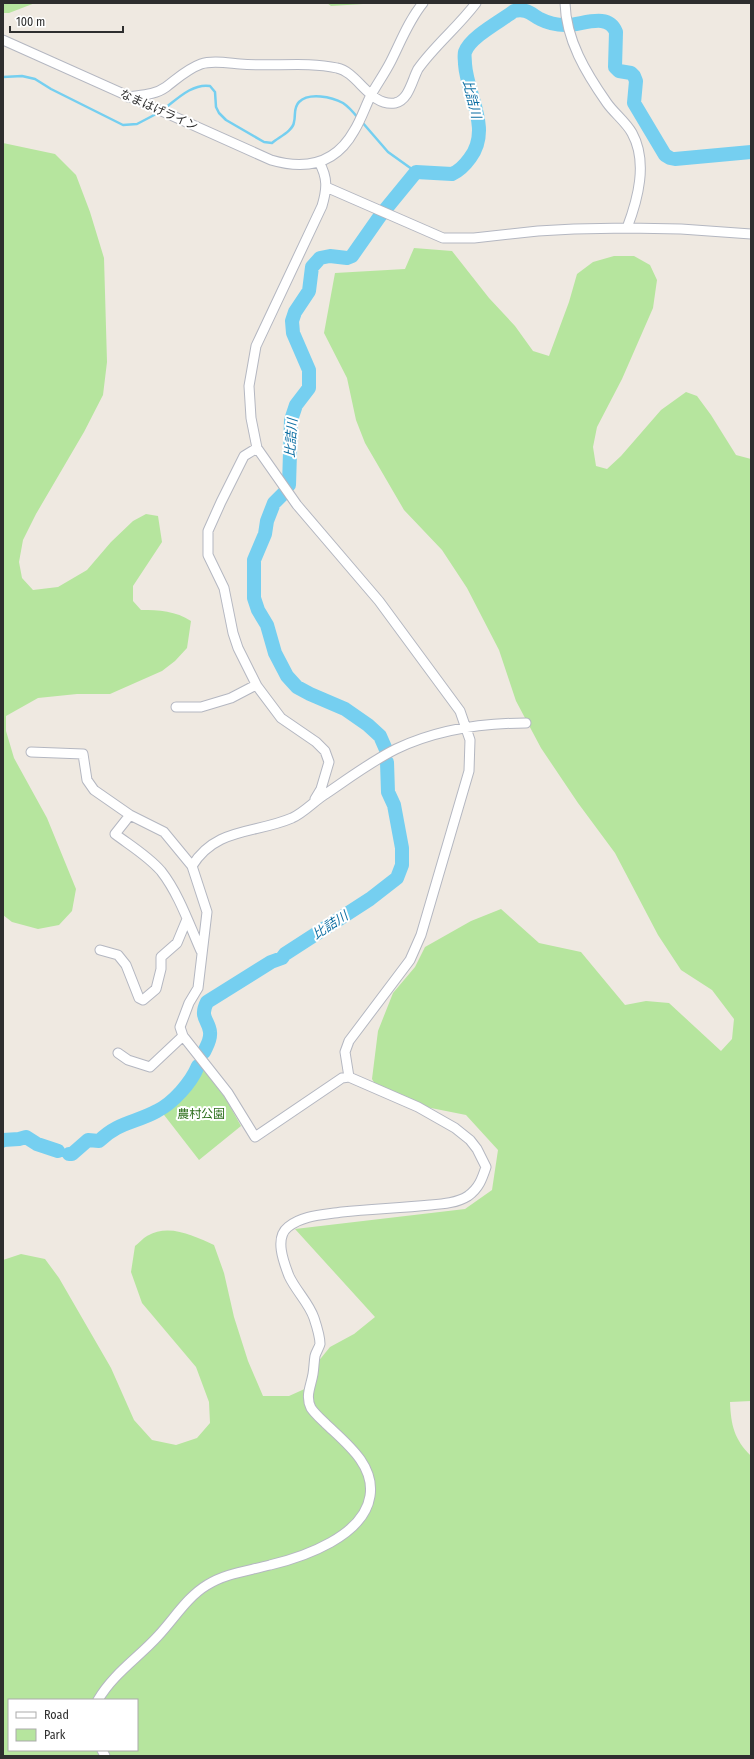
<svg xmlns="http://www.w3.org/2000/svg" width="754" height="1759" viewBox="0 0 754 1759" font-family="'Fira Sans Condensed','Noto Sans JP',sans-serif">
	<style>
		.green { fill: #b6e59e; fill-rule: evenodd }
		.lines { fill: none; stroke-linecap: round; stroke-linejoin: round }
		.stream { stroke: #75cff0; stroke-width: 2.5 }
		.river { stroke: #75cff0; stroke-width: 14 }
		.minor-casing { stroke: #b4b7c1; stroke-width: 11 }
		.minor { stroke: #fff; stroke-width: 9 }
		.labels { text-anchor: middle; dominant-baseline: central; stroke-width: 4; stroke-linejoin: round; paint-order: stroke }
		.street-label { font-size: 12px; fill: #2e2e2e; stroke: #fff }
		.park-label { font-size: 12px; fill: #2c6e1b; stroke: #fff }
		.water-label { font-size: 13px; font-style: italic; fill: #0d6fa3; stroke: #fff }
	</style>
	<rect width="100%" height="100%" fill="#efe9e1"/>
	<path class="green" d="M3 3H35L9 13H3Z
		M327 3H379L331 6Z
		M3 143 55 154 76 175 90 212 104 258 107 362 103 395 84 432 36 514 23 540 19 562 22 578 33 590 58 587 87 570 111 542 133 521 146 514 158 516 162 542 133 586V601L141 610C159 610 176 611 191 621L187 648 175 661 162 671 110 694H77L38 698 6 716V731L14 758 47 818 76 889 72 911 59 925 38 929 12 922 3 915Z
		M414 248 452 251 489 298 515 326 533 351 549 356 569 302 577 274 593 262 614 256H634L650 265 657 280 653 308 622 379 597 427 593 447 596 466 607 469 621 456 661 410 686 392 697 396 711 415 736 455 751 459V1401L730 1402C731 1425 734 1439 751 1456V1756H3V1260L21 1254 45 1259 59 1278 111 1368 134 1420 152 1440 176 1445 197 1438 210 1423 209 1402 196 1367 142 1303 131 1272 135 1246C139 1243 143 1238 147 1236 169 1223 194 1236 214 1245L224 1273 234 1317 248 1361 263 1396H289L309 1387 317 1363 330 1347 354 1334 375 1317 295 1229 465 1209 492 1190 498 1150 466 1115 406 1103 379 1091 372 1079 378 1031 393 993 415 967 425 947 471 921 501 909 539 943 581 952 625 1005 646 1001 669 1003 721 1051 732 1039 734 1019 712 990 681 970 658 935 615 853 578 803 541 748 516 701 499 650 467 588 442 550 404 510 365 443 356 420 347 378 324 333 335 273 405 269ZM9 1700H137V1750H9Z
		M202 1067 226 1099 241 1126 199 1160 161 1111 192 1083Z"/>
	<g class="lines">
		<path class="stream" d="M3 77 22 76 35 79 51 89 123 125 137 124 158 113
			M164 109C177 99 193 83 210 86L215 92 216 107 219 113 226 120 264 142 272 143C279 137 293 131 294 122 296 115 293 108 299 102 309 92 332 97 343 103 349 107 354 113 358 118
			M362 122 388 152 416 172
			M3 1147 9 1141"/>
		<path class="river" d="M289 485 291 420 296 405 309 388V370L293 333 292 321 295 312 309 291 312 267 320 258 330 256 347 258 352 256 380 216 416 172 452 174C459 171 465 165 470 158 492 129 467 95 465 64 465 60 464 55 465 52 470 37 501 21 514 11 526 8 531 14 540 19 548 23 556 25 565 25 580 26 608 11 616 32L615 67 619 71 631 73 634 76 636 81 634 103 665 155 670 158 675 159 751 152
			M285 492 274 503 267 521 265 534 254 560V598L258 610 267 625 275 653 287 676 297 687 310 694 345 709 368 725 380 736 387 752
			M204 1052C207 1045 211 1040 210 1032 209 1020 199 1018 207 1002L271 962 282 958 285 954 370 899 397 878 402 865V848L394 805 388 792 387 762
			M3 1140 19 1139 26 1137 37 1144 58 1151
			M69 1154H72L88 1140 99 1141C118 1122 135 1123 157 1111 173 1103 191 1083 198 1066"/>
		<defs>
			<path id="minor" d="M565 3C566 40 586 73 607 103 614 113 626 122 632 133 648 162 638 199 627 228
				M3 40 271 160C305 170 335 165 354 131 361 120 365 107 371 95 377 84 385 73 391 61 401 41 409 20 423 3
				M128 97C141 95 155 95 166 87 178 78 187 69 201 64 212 60 228 63 240 64 272 67 306 61 337 68 358 72 370 107 395 103 409 100 412 80 418 69 435 45 458 27 476 3
				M319 162C328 178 327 189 322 206L256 346 249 386 251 418 257 448 297 505 379 601 460 711 470 740 469 771 421 935 410 960 349 1041 345 1052 349 1077
				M326 187 443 238H474L538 231 574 229 627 228 681 229 751 234
				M257 448 244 456 221 502 208 531V555L224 588 233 633 238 648 257 686 281 718 316 742 325 751 329 762 321 789 315 799
				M176 707H201L231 698 256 685
				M31 752 83 754 87 780 94 790 130 815 115 834C131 846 148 856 161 871 179 894 189 924 201 951
				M130 815 164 832 192 866
				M100 950 118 955 126 965 139 998 143 1000 156 989 161 969V957L177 943 187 919
				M118 1053 128 1060 150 1067 183 1036
				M98 1700C113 1674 138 1658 158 1636 174 1619 187 1597 207 1585 226 1573 248 1571 270 1565 304 1557 364 1536 370 1496 375 1465 346 1443 326 1424 321 1419 315 1414 311 1408 305 1396 311 1386 313 1374 314 1368 314 1362 315 1356 316 1352 319 1348 320 1344 320 1337 316 1324 314 1318 309 1303 296 1291 289 1276 284 1263 274 1238 288 1227 303 1215 323 1215 342 1212 371 1209 401 1208 430 1205 443 1204 457 1203 468 1196 479 1188 482 1179 486 1167L477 1149 470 1140 455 1128 418 1107 349 1077 342 1078 255 1137 228 1093 183 1036 180 1027 189 1003 198 988 207 912 192 866C216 827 255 834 292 818 305 812 315 800 327 793 349 778 372 761 396 749 436 730 482 723 526 723
				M102 1750 105 1756"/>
		</defs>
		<use href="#minor" class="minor-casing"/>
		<use href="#minor" class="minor"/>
	</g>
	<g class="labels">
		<g class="street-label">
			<text transform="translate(159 110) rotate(24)">なまはげライン</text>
		</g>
		<g class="park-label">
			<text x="201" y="1114">農村公園</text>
		</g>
		<g class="water-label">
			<text transform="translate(472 99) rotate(76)">比詰川</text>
			<text transform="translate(291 438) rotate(-86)">比詰川</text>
			<text transform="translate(330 925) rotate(-33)">比詰川</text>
		</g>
	</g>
	<rect width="754" height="1759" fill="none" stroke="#2e2e2e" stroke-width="8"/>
	<rect x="8" y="1699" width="130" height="52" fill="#ffffff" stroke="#ababab"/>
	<rect x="16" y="1712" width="20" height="6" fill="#ffffff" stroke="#ababab"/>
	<text x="44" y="1719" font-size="12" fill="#2e2e2e">Road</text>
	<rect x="16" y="1729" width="20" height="12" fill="#b6e59e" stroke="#ababab"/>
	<text x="44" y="1739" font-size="12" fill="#2e2e2e">Park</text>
	<path d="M10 26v6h113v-6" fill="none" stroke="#2e2e2e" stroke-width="2"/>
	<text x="16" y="26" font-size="12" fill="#2e2e2e" stroke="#ffffff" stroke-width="3" paint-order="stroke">100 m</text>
</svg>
